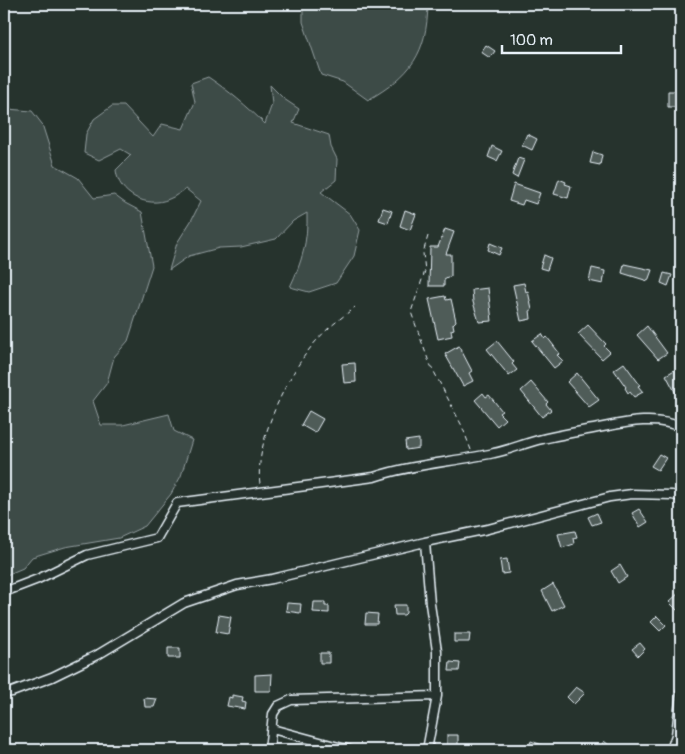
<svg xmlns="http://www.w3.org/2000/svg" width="685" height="754" viewBox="0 0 685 754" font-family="Pangolin,sans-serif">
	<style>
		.green { fill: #3e4b47; stroke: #939ea0 }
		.building { fill: #505c59; stroke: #e8f1f8 }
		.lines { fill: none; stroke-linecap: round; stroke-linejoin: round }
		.minor-casing { stroke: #e8f1f8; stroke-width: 11 }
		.path { stroke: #e8f1f8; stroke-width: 1; stroke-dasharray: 5 4; stroke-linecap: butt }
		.minor { stroke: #26332d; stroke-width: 8 }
	</style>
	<rect width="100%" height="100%" fill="#26332d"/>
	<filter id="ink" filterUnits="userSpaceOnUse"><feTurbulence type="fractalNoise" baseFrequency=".02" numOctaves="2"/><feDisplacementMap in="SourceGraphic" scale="10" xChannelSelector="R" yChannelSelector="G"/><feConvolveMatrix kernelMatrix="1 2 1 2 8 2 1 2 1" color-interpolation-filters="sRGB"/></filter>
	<g filter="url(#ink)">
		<path class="green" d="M303 4H428C427 54 411 75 368 100L343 82 321 75 303 22Z
			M208 77C229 91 247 106 265 124L272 104 270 85 284 99 299 109 293 123 329 135 331 147 337 159 336 180 321 192 350 214 360 230 354 256 336 283 309 292 290 287C302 262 308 241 307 213L293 221 276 239 241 247 219 248 189 256 169 270 177 243 191 221 201 201 186 189C180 192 175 197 169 199 147 209 118 194 116 170L131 155 121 149 99 160 84 153 86 134 94 119 112 106H124L153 137 162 124 183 129 195 102 191 83Z
			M7 109 32 111 42 124 55 165 78 178 94 198 114 195 125 203 142 212 152 266 128 341 114 357 107 383 93 401 101 425H123L169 414 174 431 192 440 181 476 171 494 145 526 119 538 65 547 32 557 23 568 4 576V115Z"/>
		<path class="building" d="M486 45 495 51 490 58 481 52Z
			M668 91H680L679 107H668Z
			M527 134 537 139 532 150 522 145Z
			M492 146 502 151 497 161 488 157Z
			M593 152 602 155 600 165 590 163Z
			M518 158 524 160 517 178 512 175Z
			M559 179 566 182 565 184 571 186 568 198 554 194Z
			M514 184 540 193 536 204 524 200 522 205 509 201Z
			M383 208 392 211 388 223 379 220Z
			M405 210 416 214 410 230 400 226Z
			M445 229 454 232 446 254H451V276L444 280V286H429L430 247H438Z
			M490 243 502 248 499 255 488 250Z
			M544 255 551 258 547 270 540 268Z
			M624 264 652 270 648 281 622 273Z
			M592 268 605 271 603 284 589 281Z
			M664 273 672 275 668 286 661 283Z
			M524 283 526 292 528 291 532 310H530L531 319 521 321 513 285Z
			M488 288 492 321 479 322 473 302 472 290Z
			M445 296 446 300 451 299 456 321 453 324 454 329 451 330 452 336 438 339 429 299Z
			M588 325 606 344 604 346 610 352 602 359 578 334Z
			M647 326 667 353 658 359 637 335Z
			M542 334 545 339 547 337 560 354 557 355 563 361 554 368 532 341Z
			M497 341 514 362 512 364 517 370 509 376 487 349Z
			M459 346 472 371 469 373 473 381 463 386 445 354Z
			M355 363 356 382 344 383 342 364Z
			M624 363 640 385 638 386 643 392 634 397 630 392 628 393 625 388 626 387 614 370Z
			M678 368 681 375V403L666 375Z
			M577 373 599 400 589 407 567 382Z
			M531 382 548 402 546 404 551 410 542 417 521 391Z
			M483 393 486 397 489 395 494 401 502 411 499 413 505 419 497 426 475 400Z
			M309 411 323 419 315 433 301 425Z
			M419 439V448L406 450 405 441Z
			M659 454 666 458 658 470 651 466Z
			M639 509 648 522 640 527 632 513Z
			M597 513 601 522 592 525 588 517Z
			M575 531 577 537 573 538 574 544 562 548 558 534Z
			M507 559 509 573 502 574 500 560Z
			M620 565 627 577 618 583 611 571Z
			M553 584 564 605 552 611 542 591Z
			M681 591V614L669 602Z
			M314 602H325V606H329V613L313 612Z
			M287 603 301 604 300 613 286 611Z
			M394 605H406V613L404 615H395Z
			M366 613 378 614 377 624H365Z
			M219 615 231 617 228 634 216 632Z
			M657 616 666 625 660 631 651 622Z
			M454 634H470L469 642H454Z
			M640 643 645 649 638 656 632 649Z
			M168 648H180V658H168Z
			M320 653H329V663H320Z
			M450 662 460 663 459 671H449Z
			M272 674 271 691H255V675Z
			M576 687 585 693 574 704 567 697Z
			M232 695 243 697 242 701 246 702 245 709 227 706 229 697 232 698Z
			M144 698 157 699 154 707H145Z
			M447 735H458V746H447Z
			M531 741 542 745 540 750H528Z
			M604 741 610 746 619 750H599Z"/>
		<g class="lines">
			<defs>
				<path id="minor" d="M425 542 430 604 437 651V696L427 750
					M4 592 38 579 87 555 157 538 177 503 374 477C413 464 454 462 494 453 509 450 523 444 538 440 554 436 571 433 587 430 617 425 651 414 681 427
					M4 693 12 692 52 677 99 654 184 603 237 585 272 579 425 542 488 529 610 497 632 494 672 495 681 497
					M272 729 350 750
					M269 750 273 714 278 706 291 700 437 696
					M671 750 676 735 681 692"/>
			</defs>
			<use href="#minor" class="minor-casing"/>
			<path class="path" d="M428 236 423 253 425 271 411 312 429 362 462 426 471 450
				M260 484C254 441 289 371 317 340 328 327 343 317 355 307"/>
			<use href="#minor" class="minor"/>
		</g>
	</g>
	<rect width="685" height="754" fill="none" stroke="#26332d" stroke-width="20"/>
	<rect x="10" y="10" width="665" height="734" fill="none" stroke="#e8f1f8" stroke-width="2" filter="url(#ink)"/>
	<path d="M502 45v8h119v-8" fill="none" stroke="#e8f1f8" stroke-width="2.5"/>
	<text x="510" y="45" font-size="15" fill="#e8f1f8" stroke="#26332d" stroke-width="4" paint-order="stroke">100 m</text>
</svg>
